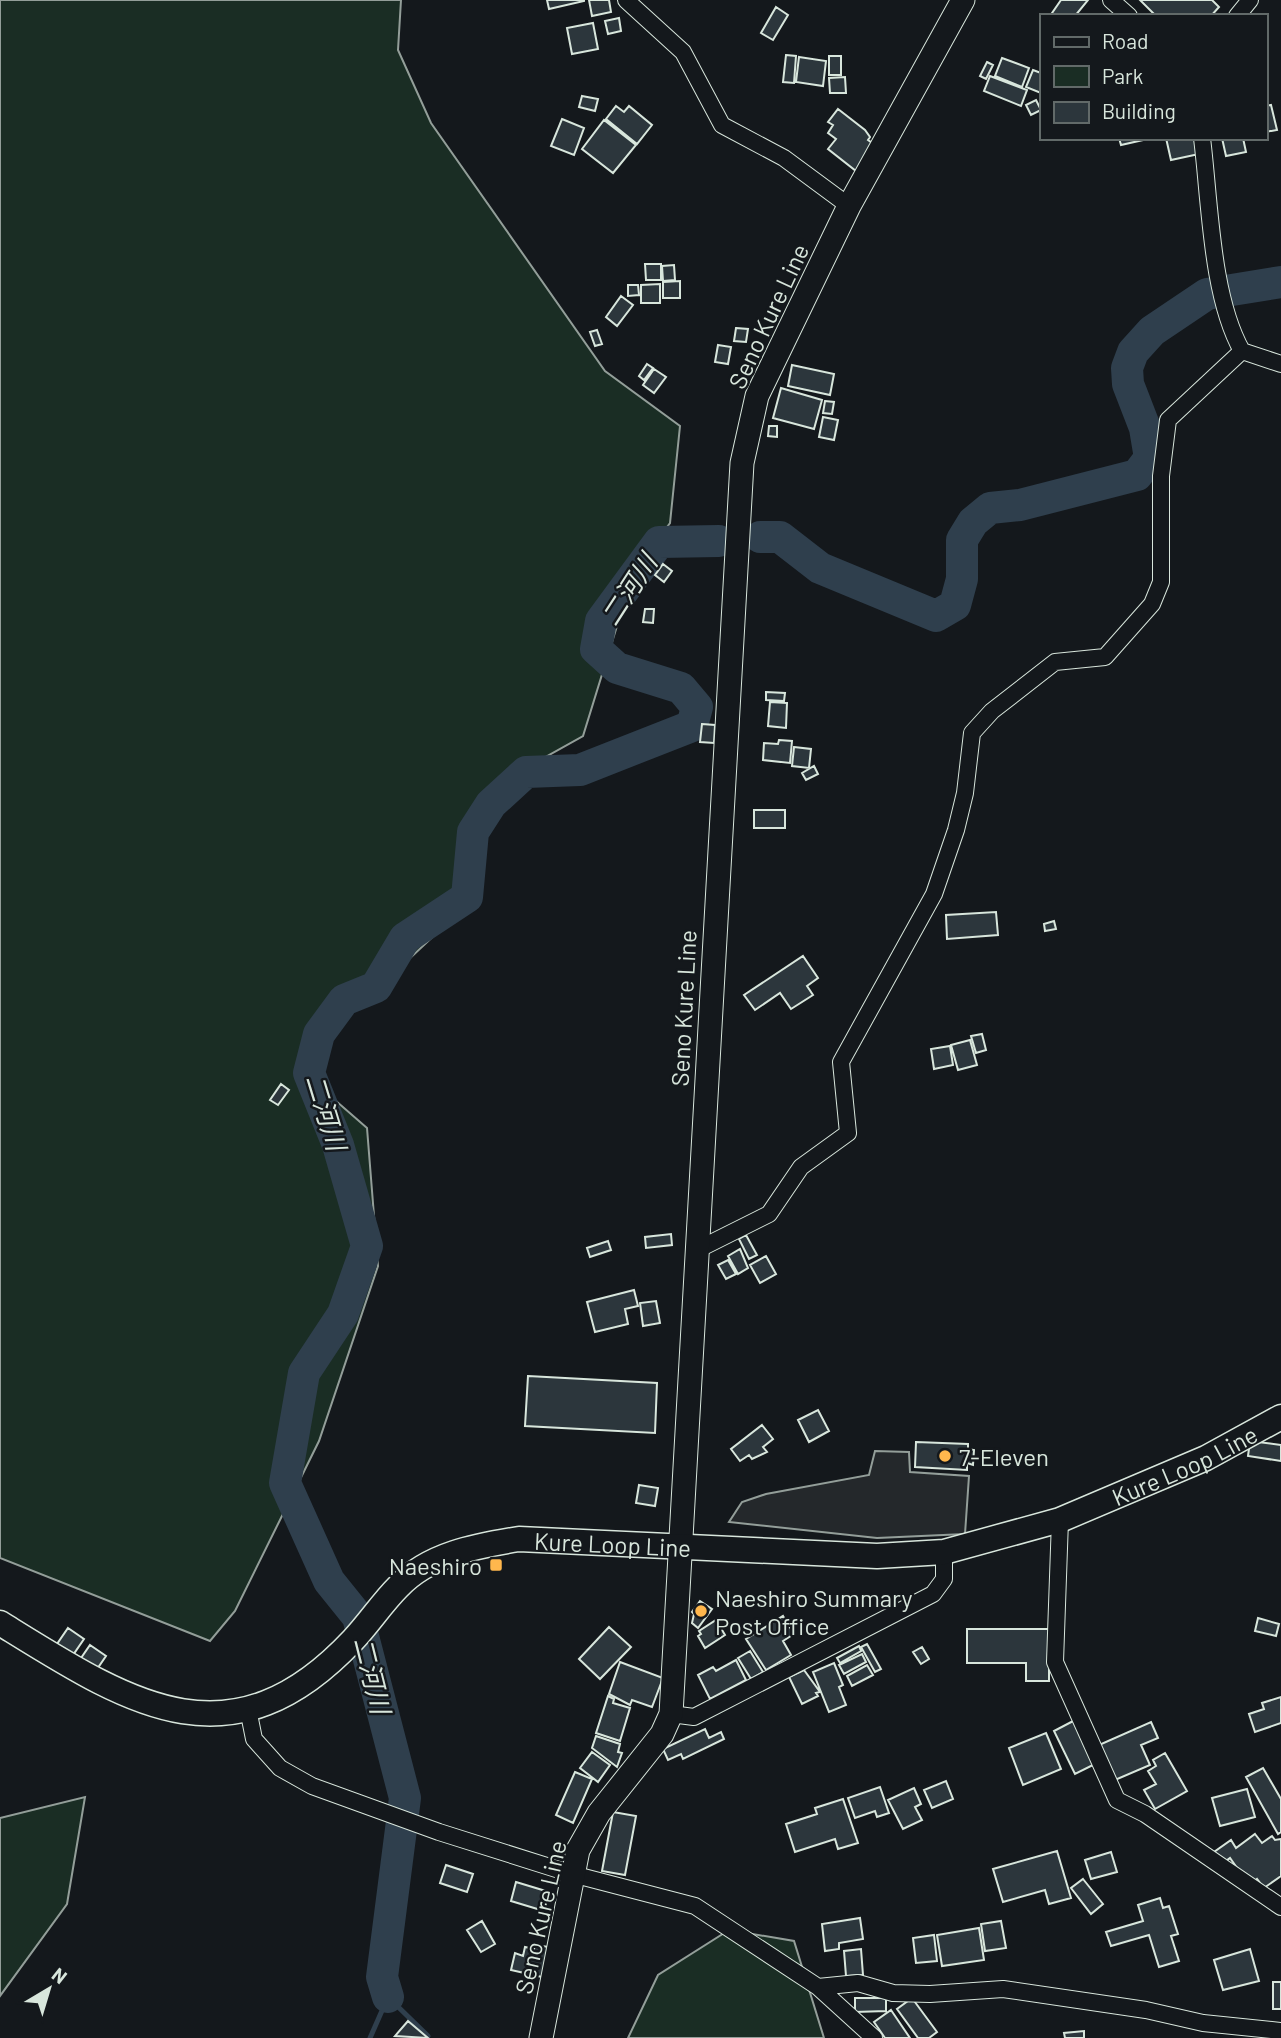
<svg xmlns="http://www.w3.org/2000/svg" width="1281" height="2038" viewBox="0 0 1281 2038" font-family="Barlow,'Noto Sans JP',sans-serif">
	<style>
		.green { fill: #1a2d24; stroke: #939e99; stroke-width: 2 }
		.parking { fill: #24282b; stroke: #939e99; stroke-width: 2 }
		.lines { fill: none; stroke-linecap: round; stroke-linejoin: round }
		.stream { stroke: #2f3f4d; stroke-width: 5 }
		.river { stroke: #2f3f4d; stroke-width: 32 }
		.building { fill: #2c363c; stroke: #d8e6dc; stroke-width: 2 }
		.street-casing { stroke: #d8e6dc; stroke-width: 18 }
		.secondary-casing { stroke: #d8e6dc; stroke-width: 25 }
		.primary-casing { stroke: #d8e6dc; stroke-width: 27 }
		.street { stroke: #14181c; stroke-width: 16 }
		.secondary { stroke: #14181c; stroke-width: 23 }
		.primary { stroke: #14181c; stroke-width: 24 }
		.poi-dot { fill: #ffb74d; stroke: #14181c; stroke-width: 2.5 }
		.labels { text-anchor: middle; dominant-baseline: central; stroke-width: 5; stroke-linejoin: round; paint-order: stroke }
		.street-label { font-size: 24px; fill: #d8e6dc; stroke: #14181c }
		.poi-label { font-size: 24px; fill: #d8e6dc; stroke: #14181c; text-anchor: start }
		.water-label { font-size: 26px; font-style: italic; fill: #d8e6dc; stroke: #14181c }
	</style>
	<rect width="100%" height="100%" fill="#14181c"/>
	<path class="green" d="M0 0H401L398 50 431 123 605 371 680 426 670 523 634 571 583 736 499 783 473 899 374 992 334 1015 313 1081 367 1128 378 1266 319 1441 235 1611 210 1641 0 1558Z
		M85 1797 67 1904 0 1996V1818Z
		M729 1930 794 1941 824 2038H628L658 1975Z"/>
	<path class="parking" d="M875 1451 909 1452 910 1472 969 1476 965 1534 877 1538 729 1522 742 1502 766 1494 869 1475Z"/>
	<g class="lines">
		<path class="stream" d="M370 2038 388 1997 428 2036"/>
		<path class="river" d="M760 537H780L820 568 936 616 955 605 962 579V540L973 522 990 508 1020 505 1137 475 1150 458 1145 428 1128 384 1127 368 1133 352 1152 331 1207 294 1281 282
			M388 1997 382 1977 405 1798 358 1617 329 1581 285 1483 304 1373 343 1314 367 1246 338 1145 309 1073 319 1034 344 1000 376 987 405 938 467 897 473 832 491 804 526 772 580 770 692 726 697 707 681 688 617 668 596 649 601 621 659 542 719 541"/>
	</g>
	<path class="building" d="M547 0H584V1L549 9Z
		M589 0H609L611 12 592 16Z
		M1061 0H1088L1075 16H1050Z
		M1140 0H1212L1219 7 1211 16H1156Z
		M776 7 788 15 773 40 761 33Z
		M619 18 621 31 608 34 605 21Z
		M593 23 598 49 572 54 567 28Z
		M786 55 796 56 794 83 783 82Z
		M829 56H841V75H829Z
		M799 57 826 61 823 86 796 82Z
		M1002 58 1029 68 1022 87 995 76Z
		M987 62 993 65 986 79 980 76Z
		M1033 70 1041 73V93L1026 87Z
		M990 76 1027 90 1021 106 984 91Z
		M845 77 846 93H830L829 78Z
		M582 96 598 99 595 111 579 107Z
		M1036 100 1041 110 1031 115 1026 105Z
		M1271 105 1277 130 1265 132V106Z
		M616 106 624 112 629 106 652 125 637 144 606 119Z
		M838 109 865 130 870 137 868 140 875 145 856 171 828 149 836 139 828 133 833 125 828 122Z
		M562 119 584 128 574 155 551 146Z
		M604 120 636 145 613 173 582 149Z
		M1119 138H1152L1121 145Z
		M1166 138H1196L1199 154 1171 160Z
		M1222 138H1243L1246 152 1226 156Z
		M645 264H661V280H646Z
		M674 265 675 280 663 281 662 266Z
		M680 281V298H663V282Z
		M660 284V303H641V285Z
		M628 285H638L639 295 628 296Z
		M621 296 633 305 617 326 606 317Z
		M736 328 748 329 746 342 734 341Z
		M597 330 602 344 595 346 590 332Z
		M718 345 731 347 728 364 715 362Z
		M647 364 653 368 644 380 639 376Z
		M792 365 834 374 830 395 788 386Z
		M654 369 666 377 654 393 643 385Z
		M781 388 822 400 814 429 773 418Z
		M825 401 834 402 832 414 823 413Z
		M823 417 838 420 834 440 819 437Z
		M769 426H777V437L768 436Z
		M663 564 672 571 664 582 655 575Z
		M645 609H654L653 623 643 622Z
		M766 692 785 693 784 701 766 700Z
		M770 702 787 703 786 728 768 726Z
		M702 724 715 725 714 743 700 742Z
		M779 740 792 741 790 763 763 760 764 743 778 744Z
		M794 747 811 749 809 768 792 766Z
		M814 766 818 774 806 780 802 773Z
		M754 810H785V828H754Z
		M996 912 998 935 947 939 946 915Z
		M1054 921 1056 929 1045 931 1044 924Z
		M803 956 818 978 807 986 813 995 791 1009 780 993 755 1010 744 995Z
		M982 1034 986 1050 976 1053 971 1036Z
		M970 1040 977 1065 958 1070 951 1045Z
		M950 1046 953 1065 934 1069 931 1049Z
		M281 1084 289 1090 278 1105 270 1100Z
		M671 1234 672 1245 646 1248 645 1237Z
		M746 1235 757 1255 749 1259 739 1239Z
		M608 1241 611 1250 590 1257 587 1248Z
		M740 1249 748 1268 738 1274 728 1256Z
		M766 1256 776 1274 760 1283 750 1265Z
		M728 1260 736 1274 726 1279 718 1265Z
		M634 1290 638 1306 625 1309 628 1324 595 1332 587 1302Z
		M656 1301 660 1323 643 1326 640 1303Z
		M528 1376 657 1383 655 1433 525 1426Z
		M818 1410 829 1431 809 1442 798 1420Z
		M762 1425 773 1439 763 1447 767 1452 752 1459 749 1455 740 1461 731 1449Z
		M1250 1441 1281 1445V1461L1248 1456Z
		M916 1442 968 1444V1449L974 1450 973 1465 967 1463V1470L915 1467Z
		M639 1485 658 1488 655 1506 636 1503Z
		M700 1601 712 1609 698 1628 692 1623 694 1614 692 1612Z
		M783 1616 794 1634 783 1641 791 1655 766 1670 746 1639Z
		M1258 1618 1279 1624 1276 1636 1255 1631Z
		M716 1620 725 1635 705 1648 698 1636 701 1634 699 1631Z
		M609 1627 631 1647 600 1679 579 1659Z
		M68 1628 84 1639 73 1655 57 1644Z
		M967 1629H1049V1681H1026V1663H967Z
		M867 1644 881 1669 875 1672 861 1647Z
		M90 1645 106 1656 95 1672 79 1661Z
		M859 1646 861 1651 840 1663 837 1658Z
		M922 1647 929 1659 921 1664 913 1652Z
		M750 1651 763 1672 751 1679 738 1658Z
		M862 1654 866 1662 844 1674 839 1665Z
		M736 1660 746 1680 710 1699 698 1675 713 1667 716 1671Z
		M620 1662 663 1678 652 1707 632 1700 630 1705 609 1694Z
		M834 1663 843 1685 839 1687 846 1705 829 1712 813 1672Z
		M867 1665 873 1675 852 1686 847 1676Z
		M804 1670 820 1692 816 1693 818 1696 802 1704 789 1677Z
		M608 1696 614 1699 613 1703 630 1708 620 1741 596 1733Z
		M1281 1697V1723L1255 1732 1249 1714 1264 1709 1262 1703Z
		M1077 1719 1095 1764 1075 1774 1054 1731Z
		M1151 1722 1158 1738 1141 1745 1150 1765 1115 1780 1099 1745Z
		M705 1729 709 1738 721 1732 724 1739 683 1759 681 1754 668 1760 663 1749Z
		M1046 1733 1061 1769 1023 1785 1009 1748Z
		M596 1736 620 1744 618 1752 622 1753 617 1767 592 1748Z
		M592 1752 610 1765 598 1782 580 1768Z
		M1165 1753 1187 1791 1155 1809 1144 1790 1156 1784 1148 1771 1156 1766 1153 1760Z
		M1263 1768 1281 1799V1832L1278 1834 1246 1777Z
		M575 1772 592 1779 573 1823 556 1815Z
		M946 1781 953 1799 932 1808 924 1790Z
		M880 1787 889 1813 877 1817 875 1811 855 1818 848 1798Z
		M914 1788 921 1804 915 1807 922 1820 903 1829 888 1800Z
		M1247 1789 1255 1817 1220 1826 1212 1798Z
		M843 1799 858 1843 838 1849 835 1839 795 1852 786 1824 817 1814 815 1808Z
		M613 1812 636 1816 625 1875 602 1871Z
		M1255 1834 1262 1843 1272 1836 1275 1840 1281 1839V1876L1264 1888 1257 1879 1249 1885 1230 1858 1222 1864 1214 1852 1231 1840 1236 1848Z
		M1057 1851 1071 1898 1049 1904 1045 1890 1003 1902 993 1869Z
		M1111 1852 1117 1872 1091 1879 1085 1860Z
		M446 1865 473 1874 467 1892 440 1883Z
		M1083 1879 1103 1904 1091 1914 1071 1888Z
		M516 1882 549 1892 544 1911 511 1901Z
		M1160 1898 1163 1908 1169 1906 1178 1934 1171 1936 1179 1961 1159 1967 1149 1935 1111 1946 1106 1932 1143 1921 1138 1905Z
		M860 1918 863 1939 839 1943V1949L825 1951 822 1924Z
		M482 1921 495 1944 481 1952 467 1930Z
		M1001 1921 1006 1948 985 1951 981 1924Z
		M979 1928 984 1960 942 1966 937 1935Z
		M934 1935 937 1961 916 1963 913 1938Z
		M535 1945 549 1947 542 1977 511 1970 515 1953 523 1956 525 1947 534 1949Z
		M861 1949 863 1975 846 1976 844 1951Z
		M1250 1949 1259 1981 1223 1990 1214 1960Z
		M1273 1982H1281V2009H1273Z
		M855 1998H886V2011L855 2012Z
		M912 1998 937 2032 929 2038H918L897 2009Z
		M891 2010 910 2038H885L874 2022Z
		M408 2021 428 2038 395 2036Z
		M1084 2031V2038H1065L1064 2033Z"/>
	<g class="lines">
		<defs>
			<path id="street" d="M626 0 683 52 722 125 784 158 849 206
				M1111 0 1129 16
				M1237 16 1250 0
				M1202 138C1210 202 1211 296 1242 351L1281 364
				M697 1250 769 1214 801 1167 848 1133 841 1062 934 894 956 830 965 793 972 733 992 711 1055 662 1105 657 1152 604 1161 582V476L1168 420 1242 351
				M1060 1520 1055 1662 1117 1800 1145 1814 1281 1907
				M248 1709 254 1739 280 1768 312 1786 439 1832 572 1874 695 1906 818 1987 874 2038
				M671 1714 694 1717 933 1594 944 1579V1552
				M818 1987 858 1983 893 1993 930 1994 1003 1989 1146 2010 1203 2023 1281 2031"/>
			<path id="secondary" d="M541 2038 578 1850 599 1813 662 1734 671 1714 742 463 757 396 849 206 963 0"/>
			<g id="primary">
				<path id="s1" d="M0 1623C126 1701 229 1772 353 1640 369 1623 382 1603 398 1587 429 1554 476 1546 519 1539L877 1556 944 1552 1060 1520 1206 1458 1281 1417"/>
			</g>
		</defs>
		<use href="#street" class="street-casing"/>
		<use href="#secondary" class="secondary-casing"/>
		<use href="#primary" class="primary-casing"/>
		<use href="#street" class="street"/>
		<use href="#secondary" class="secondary"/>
		<use href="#primary" class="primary"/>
	</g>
	<g class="poi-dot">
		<circle cx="945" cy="1456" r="7"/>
		<rect x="489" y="1558" width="14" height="14" rx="3.5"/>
		<circle cx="701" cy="1611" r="7"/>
	</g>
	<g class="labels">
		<g class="street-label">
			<text transform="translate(768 316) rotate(-65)">Seno Kure Line</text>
			<text transform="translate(683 1008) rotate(-87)">Seno Kure Line</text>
			<text stroke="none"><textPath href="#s1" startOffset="1281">Kure Loop Line</textPath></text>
			<text stroke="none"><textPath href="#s1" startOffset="693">Kure Loop Line</textPath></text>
			<text transform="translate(540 1917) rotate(-77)">Seno Kure Line</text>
		</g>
		<g class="poi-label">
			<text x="959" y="1456">7-Eleven</text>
			<text x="482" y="1565" text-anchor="end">Naeshiro</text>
			<text x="715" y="1597">Naeshiro Summary<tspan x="715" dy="28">Post Office</tspan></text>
		</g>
		<g class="water-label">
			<text transform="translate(628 589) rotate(-57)">二河川</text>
			<text transform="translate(327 1112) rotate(73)">二河川</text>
			<text transform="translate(373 1675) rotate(76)">二河川</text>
		</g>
	</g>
	<rect x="1040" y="14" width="228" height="126" fill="#14181c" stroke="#626a69" stroke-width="2"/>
	<rect x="1054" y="37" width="35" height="10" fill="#14181c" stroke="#626a69" stroke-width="2"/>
	<text x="1102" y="49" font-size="21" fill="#d8e6dc">Road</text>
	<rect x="1054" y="66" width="35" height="21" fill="#1a2d24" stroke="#626a69" stroke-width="2"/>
	<text x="1102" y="84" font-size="21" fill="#d8e6dc">Park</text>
	<rect x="1054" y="102" width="35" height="21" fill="#2c363c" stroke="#626a69" stroke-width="2"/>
	<text x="1102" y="119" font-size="21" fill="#d8e6dc">Building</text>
	<g transform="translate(49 1989) rotate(38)" stroke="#14181c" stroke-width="5" paint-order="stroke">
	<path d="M0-5L12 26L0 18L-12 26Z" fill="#d8e6dc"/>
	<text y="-10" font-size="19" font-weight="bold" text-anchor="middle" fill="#d8e6dc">N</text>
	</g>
</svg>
